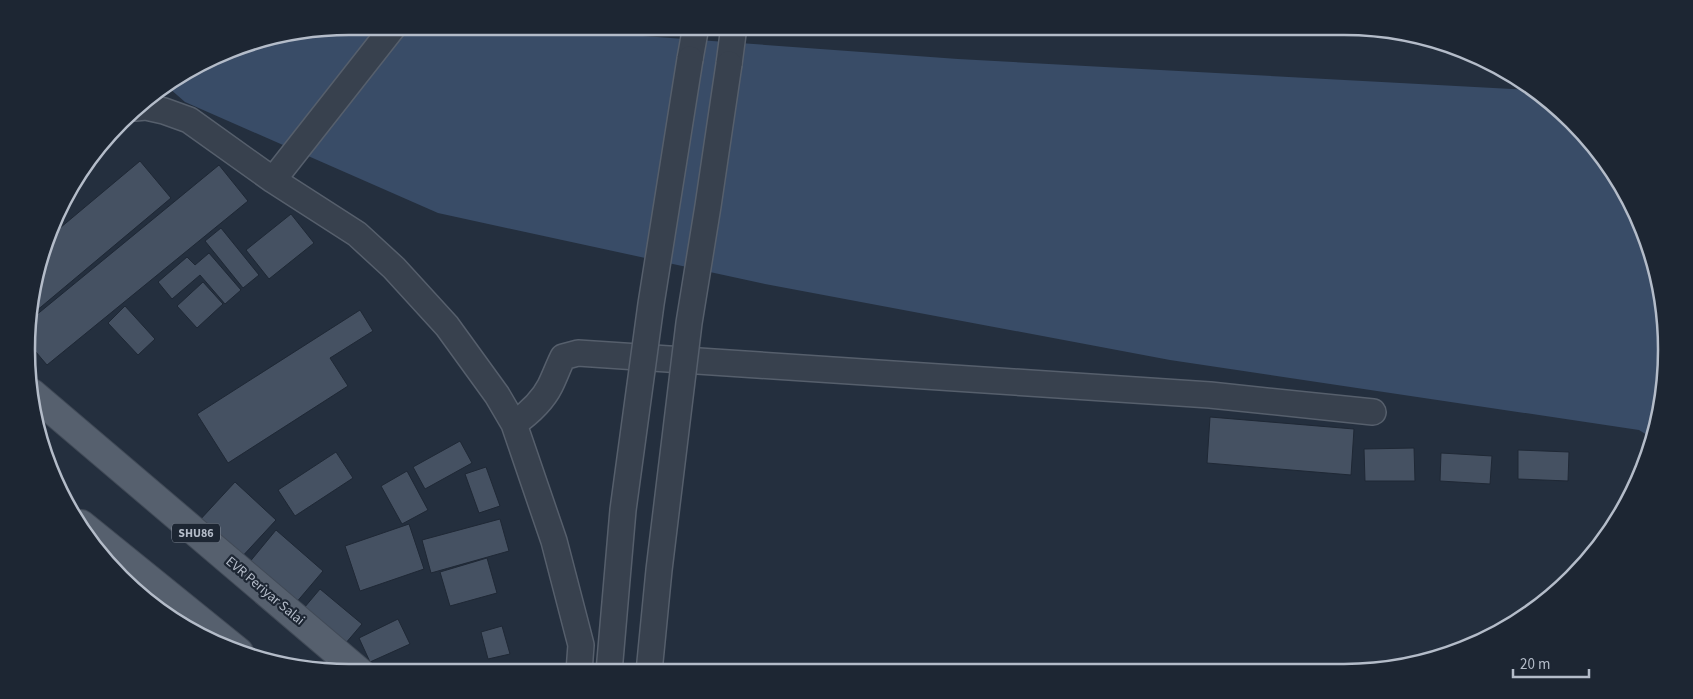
<svg xmlns="http://www.w3.org/2000/svg" width="1693" height="699" viewBox="0 0 1693 699" font-family="'Source Sans 3',sans-serif">
	<style>
		.water { fill: #394c67 }
		.building { fill: #455162; stroke: #1f2835 }
		.lines { fill: none; stroke-linecap: round; stroke-linejoin: round }
		.minor-casing { stroke: #565f6c; stroke-width: 28 }
		.major-casing { stroke: #414a57; stroke-width: 30 }
		.minor { stroke: #38414e; stroke-width: 25 }
		.major { stroke: #56606e; stroke-width: 28 }
		.minor-bridge-casing { stroke: #565f6c; stroke-width: 28; stroke-linecap: butt }
		.minor-bridge { stroke: #38414e; stroke-width: 25 }
		.labels { text-anchor: middle; dominant-baseline: central; stroke-width: 4.5; stroke-linejoin: round; paint-order: stroke }
		.shield { fill: #1d2633; stroke: #878f9c; stroke-width: 1 }
		.shield-label { font-size: 12px; font-weight: bold; fill: #b4bcc9 }
		.street-label { font-size: 14px; fill: #b4bcc9; stroke: #1d2633 }
		.rim { fill: none; stroke: #b4bcc9; stroke-width: 2.5 }
	</style>
	<rect width="100%" height="100%" fill="#242f3e"/>
	<path class="water" d="M350 26H539L574 31 958 59 1529 90 1556 106 1633 206 1666 328 1652 438 1639 430 1170 360 765 284 438 213 185 102 169 88 245 43Z"/>
	<path class="building" d="M140 161 171 198 29 317V307L54 233Z
		M219 165 248 201 47 365 30 345 29 321Z
		M291 214 314 243 269 279 246 250Z
		M221 228 259 275 243 288 205 241Z
		M209 253 241 290 225 304 200 275 172 299 158 282 187 257 195 265Z
		M203 282 223 304 197 328 177 306Z
		M125 306 155 339 138 355 108 323Z
		M360 310 373 331 330 358 348 386 228 463 197 414Z
		M1210 417 1354 429 1351 475 1207 463Z
		M460 441 472 463 425 489 413 467Z
		M1414 448 1415 481H1365L1364 449Z
		M1518 450 1569 452 1568 481 1518 479Z
		M336 452 353 478 295 516 278 490Z
		M1441 453 1492 456 1490 484 1440 481Z
		M486 467 500 506 479 513 465 474Z
		M407 471 428 510 402 524 381 486Z
		M235 482 276 520 239 560 198 522Z
		M500 519 509 551 431 573 422 540Z
		M409 524 424 569 360 591 345 546Z
		M276 530 323 571 295 604 248 564Z
		M487 558 497 593 450 606 440 572Z
		M320 589 362 624 345 644 304 608Z
		M398 619 410 644 370 662 359 638Z
		M502 626 510 654 488 659 481 632Z"/>
	<g class="lines">
		<defs>
			<path id="minor" d="M690 59 696 26
				M729 64 734 26
				M135 108 146 107 164 111 189 120 273 180 357 234 394 268 447 326 497 395 514 424 554 541 581 645 579 672
				M273 180 394 26
				M514 424C528 414 542 402 550 386 555 376 558 367 563 357L578 353 1210 395 1373 412"/>
			<path id="major" d="M32 393 361 673
				M81 524 239 652"/>
		</defs>
		<use href="#minor" class="minor-casing"/>
		<use href="#major" class="major-casing"/>
		<use href="#minor" class="minor"/>
		<use href="#major" class="major"/>
		<defs>
			<path id="minor-bridge" d="M609 672 623 510 651 304 690 59
				M649 672 659 570 689 323 708 206 729 64"/>
		</defs>
		<use href="#minor-bridge" class="minor-bridge-casing"/>
		<use href="#minor-bridge" class="minor-bridge"/>
	</g>
	<g class="labels">
		<rect class="shield" x="172" y="523.5" width="48" height="19" rx="4"/>
		<g class="shield-label">
			<text x="196" y="533">SHU86</text>
		</g>
		<g class="street-label">
			<text transform="translate(265 591) rotate(40)">EVR Periyar Salai</text>
		</g>
	</g>
	<path d="M0 0H1693V699H0ZM349 35H1344A314 314 0 0 1 1658 349V350A314 314 0 0 1 1344 664H349A314 314 0 0 1 35 350V349A314 314 0 0 1 349 35Z" fill="#1d2633" fill-rule="evenodd"/>
	<path class="rim" d="M349 35H1344A314 314 0 0 1 1658 349V350A314 314 0 0 1 1344 664H349A314 314 0 0 1 35 350V349A314 314 0 0 1 349 35Z"/>
	<path d="M1513 669v8h76v-8" fill="none" stroke="#b4bcc9" stroke-width="2.5"/>
	<text x="1520" y="669" font-size="15" fill="#b4bcc9" stroke="#1d2633" stroke-width="4" paint-order="stroke">20 m</text>
</svg>
